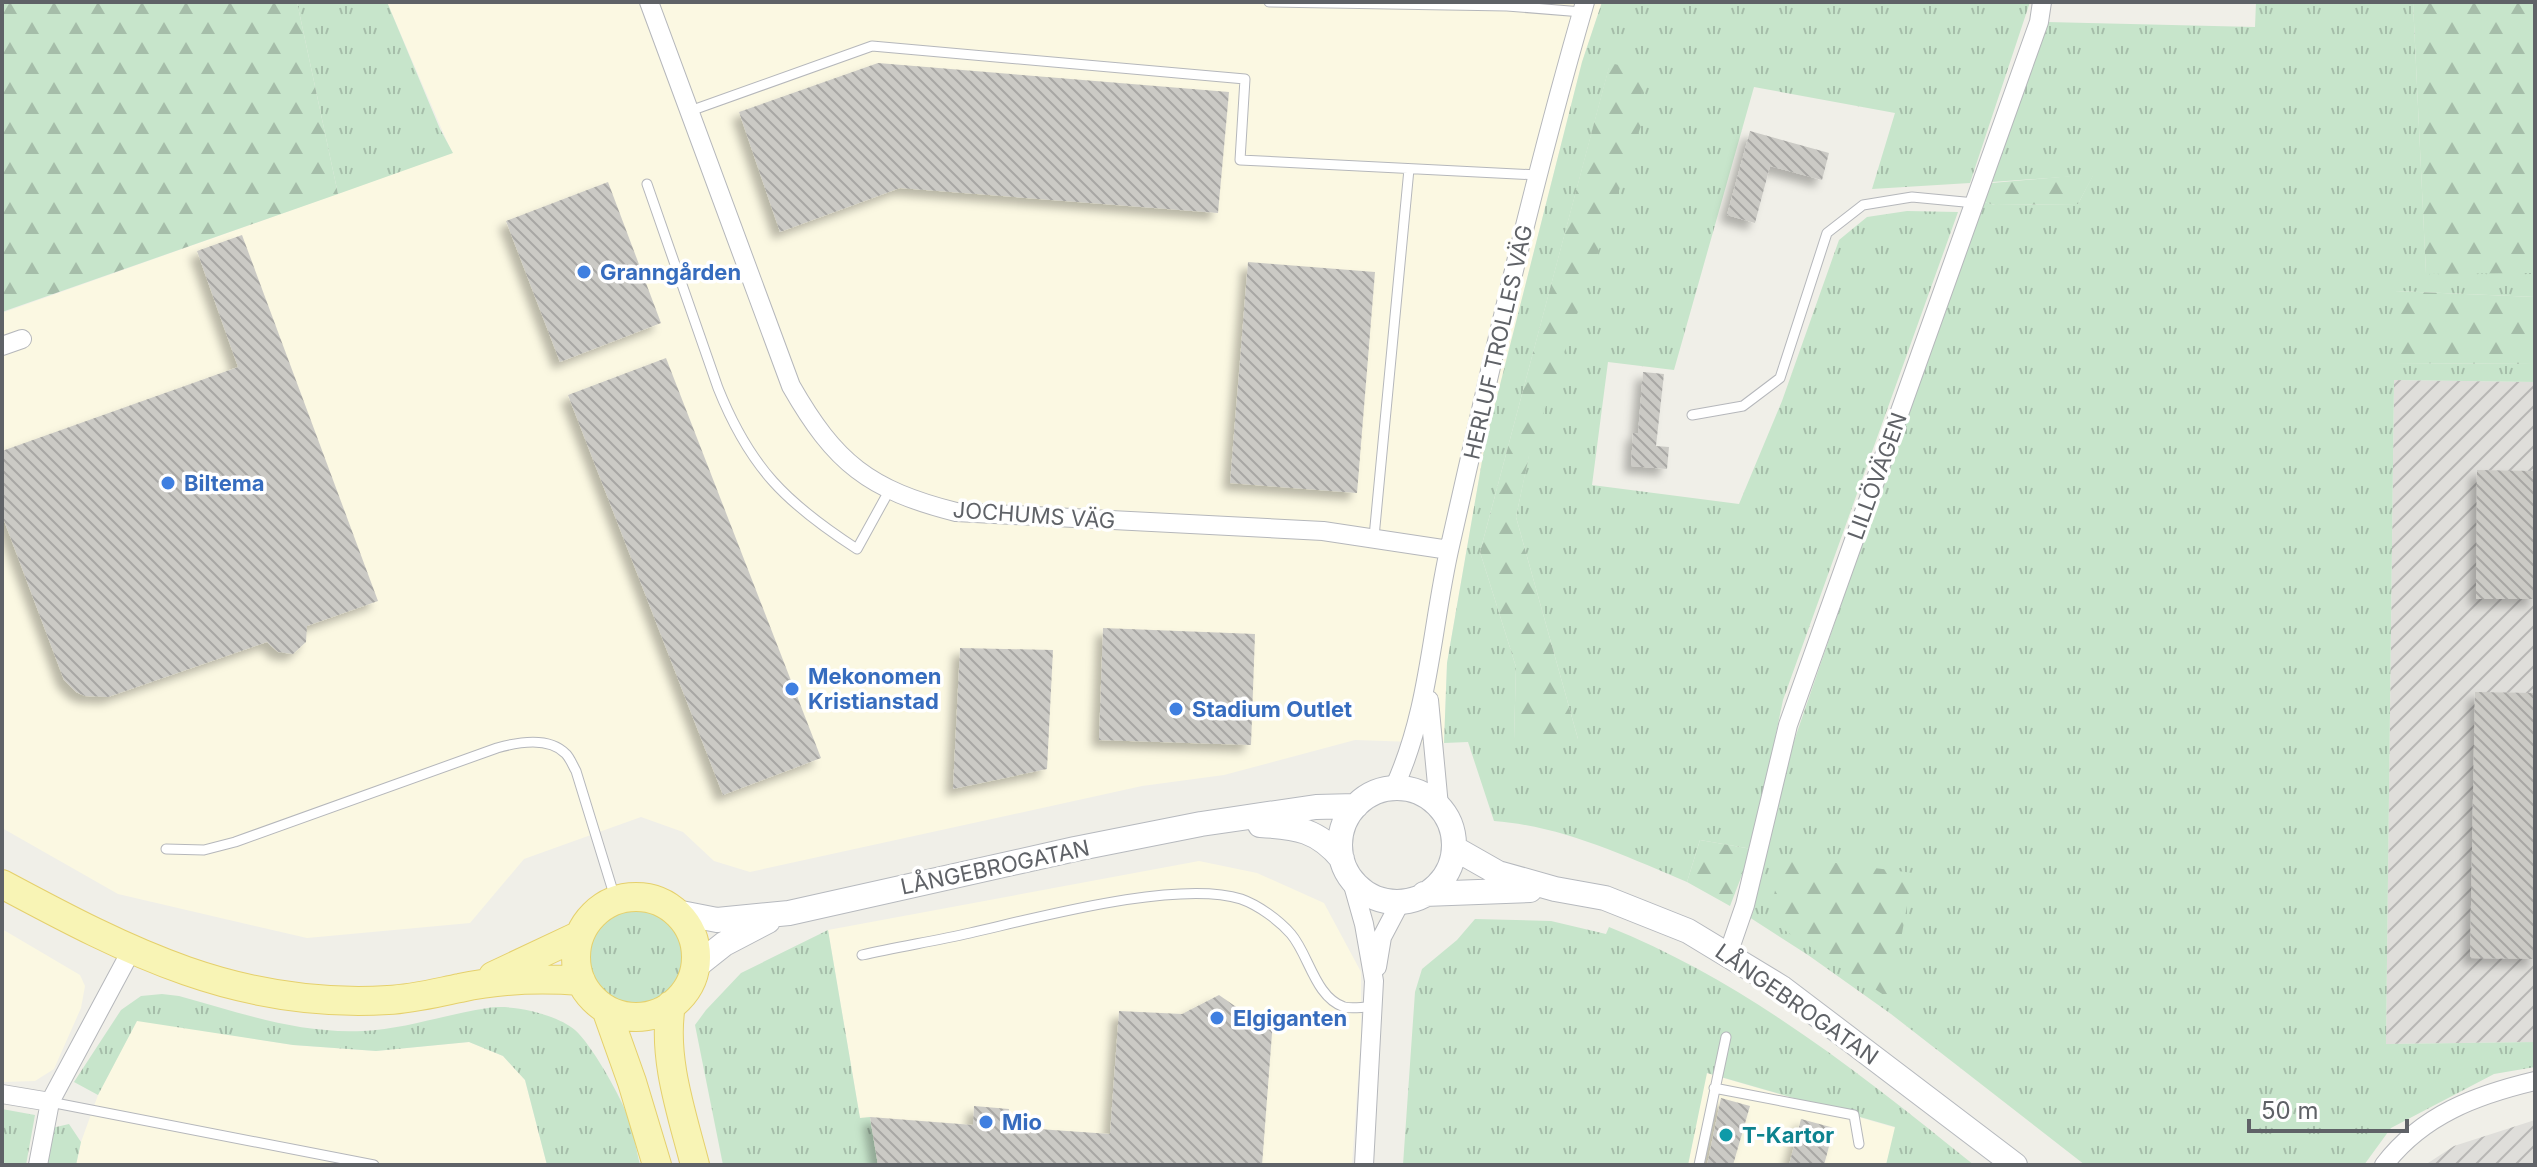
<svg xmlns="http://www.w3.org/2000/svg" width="2537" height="1167" viewBox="0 0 2537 1167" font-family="Inter,sans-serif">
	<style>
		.commercial { fill: #fbf8e2 }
		.industrial { fill: url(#industrial-furrows) }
		.grass { fill: url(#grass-tufts); fill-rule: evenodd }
		.forest { fill: url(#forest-firs) }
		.building { fill: url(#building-back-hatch); filter: url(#shadow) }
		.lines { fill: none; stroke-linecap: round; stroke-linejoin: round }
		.lane-casing { stroke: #b5b7bb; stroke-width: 11 }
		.street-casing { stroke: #b5b7bb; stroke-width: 20 }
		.secondary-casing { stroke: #b6b9be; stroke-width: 26 }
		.primary-casing { stroke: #e5d06c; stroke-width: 30 }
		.lane { stroke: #fff; stroke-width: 9 }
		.street { stroke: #fff; stroke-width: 18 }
		.secondary { stroke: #fff; stroke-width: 24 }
		.primary { stroke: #f8f4b5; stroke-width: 28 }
		.shop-dot { fill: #3f7fe0; stroke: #fff; stroke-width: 3 }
		.culture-dot { fill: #0f9aa8; stroke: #fff; stroke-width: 3 }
		.labels { text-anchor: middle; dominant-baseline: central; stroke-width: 7; stroke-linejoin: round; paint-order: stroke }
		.shop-label { font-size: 22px; font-weight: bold; fill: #366cbe; stroke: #fff; text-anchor: start }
		.street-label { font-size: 22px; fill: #5f6267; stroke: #fff }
		.culture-label { font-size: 22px; font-weight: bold; fill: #0d838f; stroke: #fff; text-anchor: start }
	</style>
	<defs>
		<pattern id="industrial-furrows" width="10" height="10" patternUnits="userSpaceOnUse" patternTransform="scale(2)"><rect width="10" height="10" fill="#dfdeda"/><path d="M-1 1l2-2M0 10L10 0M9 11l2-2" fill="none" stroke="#b8b7b5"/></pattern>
		<pattern id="grass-tufts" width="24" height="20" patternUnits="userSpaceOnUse" patternTransform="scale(2)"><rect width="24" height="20" fill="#c7e5cb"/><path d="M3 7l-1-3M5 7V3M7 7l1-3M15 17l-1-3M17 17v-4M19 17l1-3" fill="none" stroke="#a5bda9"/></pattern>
		<pattern id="forest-firs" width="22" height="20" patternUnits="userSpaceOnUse" patternTransform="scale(2)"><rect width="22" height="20" fill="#c7e5cb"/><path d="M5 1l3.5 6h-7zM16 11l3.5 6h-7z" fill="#a5bda9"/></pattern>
		<pattern id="building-back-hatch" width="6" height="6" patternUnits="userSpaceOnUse" patternTransform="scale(2)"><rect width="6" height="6" fill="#cbcac5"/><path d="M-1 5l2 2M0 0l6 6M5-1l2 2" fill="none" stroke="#a8a7a4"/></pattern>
		<filter id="shadow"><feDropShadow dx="-7" dy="7" stdDeviation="4" flood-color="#0004"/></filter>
	</defs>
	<rect width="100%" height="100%" fill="#f0efe8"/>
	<path class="commercial" d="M387 2H1602L1582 62 1485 444 1447 663 1444 743 1355 740 1224 775 1142 786 750 872 714 861 683 832 641 817 524 859 470 923 307 938 118 894 2 828V313L452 153Z
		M1199 861 1257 873 1324 903 1361 972V1036L1352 1165H878L870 1118H860L828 930Z
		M2 929 80 975 85 986 81 1008 54 1069 35 1081 2 1082Z
		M137 1020 293 1045 376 1051 469 1042 503 1056 525 1080 547 1165H76L81 1142 98 1095Z
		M1706 1073 1896 1128 1886 1165H1688Z"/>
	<path class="industrial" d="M2394 380 2535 382V1042L2386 1044Z
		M2535 1120V1165H2425L2454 1146Z"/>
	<path class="grass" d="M297 2H387L440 129 453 153 338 194Z
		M1602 2H2030L1970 183 1872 189 1895 113 1754 87 1674 370 1608 362 1592 485 1739 504 1782 401 1839 240 1867 217 1907 211 1958 212 1783 700 1752 849 1700 840 1687 882C1625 856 1562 826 1494 821L1468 742 1444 743 1447 663 1485 444 1582 62ZM1610 64 1516 517 1578 739H1514L1516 667 1480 552Z
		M2256 2H2413L2426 273H2535V297L2396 291 2395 363 2535 364V382L2394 380 2386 1044 2535 1042V1067L2494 1074 2391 1128 2364 1165H2085L1891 1014 1808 955 1749 917 1794 741 1980 201 1995 205 2078 204 2093 175 1992 182 2047 22 2255 27Z
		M589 957a47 47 0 1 1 94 0a47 47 0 1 1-94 0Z
		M1475 919 1551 921 1606 934 1609 927C1744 981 1861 1074 1974 1165H1886L1895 1127 1707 1073 1688 1165H1403L1415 992 1422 969 1457 940Z
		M828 930 860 1118 870 1117 878 1165H723L695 1025 706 1010 741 973Z
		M162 994 179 996C241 1013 298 1034 363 1031 406 1029 446 1014 488 1008 512 1004 556 1014 575 1030 591 1044 618 1092 626 1112 633 1129 636 1148 640 1165H547L525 1080 503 1056 469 1042 376 1051 293 1045 137 1021 98 1095 74 1082 121 1010 141 996Z
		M2 1109 35 1115 26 1165H2Z
		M69 1124 81 1142 76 1165H46L52 1128Z"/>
	<path class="forest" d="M2 2H297L338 194 2 312Z
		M2413 2H2535V273L2426 274Z
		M1610 63 1641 70 1646 111 1529 456 1516 517 1578 739H1514L1516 667 1480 552Z
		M2094 174 2078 204 1995 205 1980 201 1992 183Z
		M2395 291 2535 297V364L2395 363Z
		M1700 840 1752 849 1730 906 1687 882Z
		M1782 856 1913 873 1890 999 1769 920Z"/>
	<path class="building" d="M878 63 1229 92 1218 213 900 188 780 232 739 112Z
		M1750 131 1829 153 1822 180 1770 166 1755 223 1727 215Z
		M608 182 661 323 560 362 506 221Z
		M242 235 378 601 307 626 306 642 293 654 278 652 267 642 108 697 85 696 76 692 64 680 2 515V451L238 367 197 251Z
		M1248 262 1375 272 1357 493 1230 483Z
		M666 358 821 758 723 795 568 395Z
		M1643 372 1664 374 1656 446 1669 447 1667 469 1631 466 1633 433 1638 434Z
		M2477 470 2535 471V599H2476Z
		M1103 628 1255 634 1251 745 1099 740Z
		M960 648 1053 650 1047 769 953 789Z
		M2475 692 2535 693V959L2470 958Z
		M1219 995 1252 1018 1273 1020 1262 1165H878L870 1117 973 1125 974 1106 1009 1109V1127L1110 1134 1119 1011 1182 1014Z
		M1721 1098 1750 1106 1733 1165H1707Z
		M1801 1119 1834 1128 1824 1165H1789Z"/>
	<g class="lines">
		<defs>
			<path id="lane" d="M1269 2 1507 6 1582 12
				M690 111 872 46 1245 79 1240 160 1538 175
				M647 184 718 388C750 468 786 503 857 549L889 491
				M1692 415 1743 406 1780 378 1827 233 1863 205 1912 197 1975 203
				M1374 537 1409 169
				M166 849 204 850 235 842 497 748C518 742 549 736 566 754 570 758 573 766 576 771L616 901
				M862 955C898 947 934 941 970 933 1036 918 1178 879 1241 899 1258 905 1279 920 1291 934 1309 955 1315 997 1344 1007 1353 1009 1366 1007 1375 1006
				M1714 1088 1854 1115 1859 1144
				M50 1102 374 1165
				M1699 1165 1726 1037"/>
			<path id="street" d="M649 2 791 386C835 463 869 490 956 512L1323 531 1449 550
				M2 346 22 339
				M1429 700 1439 806
				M1394 788C1430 709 1431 629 1450 546 1491 364 1533 181 1585 2
				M1351 878 1364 924 1374 981 1364 1165
				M1728 954 1745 905 1788 725 2039 22 2042 2
				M1377 967 1382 937 1401 901
				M2 1094 50 1102
				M38 1165 50 1102 131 951
				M2384 1165C2422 1115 2476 1095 2535 1081"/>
			<path id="secondary" d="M1340 845a57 57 0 1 1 114 0a57 57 0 1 1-114 0Z
				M1260 825C1297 827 1318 830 1342 859
				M1454 848 1498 873 1555 889 1605 898 1688 931 1782 988 2015 1165
				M1424 894 1530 890
				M676 912 717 920 789 913 1075 849 1201 824 1316 807 1356 806
				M695 967 724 944 768 921"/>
			<path id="primary" d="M2 884C129 952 238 1009 388 1000 412 999 435 993 460 988 500 979 540 978 581 981
				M576 957a60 60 0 1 1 120 0a60 60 0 1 1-120 0Z
				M493 976 580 935
				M671 1005C662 1058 682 1114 695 1165
				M606 1009 632 1082 657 1165"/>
		</defs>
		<use href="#lane" class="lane-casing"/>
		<use href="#street" class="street-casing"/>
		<use href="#secondary" class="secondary-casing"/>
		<use href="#primary" class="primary-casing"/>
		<use href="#lane" class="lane"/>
		<use href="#street" class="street"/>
		<use href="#secondary" class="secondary"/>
		<use href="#primary" class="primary"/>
	</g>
	<g class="shop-dot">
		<circle cx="584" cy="272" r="8"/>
		<circle cx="168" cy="483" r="8"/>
		<circle cx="792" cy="689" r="8"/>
		<circle cx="1176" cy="709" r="8"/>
		<circle cx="1217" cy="1018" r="8"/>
		<circle cx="986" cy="1122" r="8"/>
	</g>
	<circle class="culture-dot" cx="1726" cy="1135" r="8"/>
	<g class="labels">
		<g class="shop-label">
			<text x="600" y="272">Granngården</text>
			<text x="184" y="483">Biltema</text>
			<text x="808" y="676">Mekonomen<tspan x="808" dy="25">Kristianstad</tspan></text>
			<text x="1192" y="709">Stadium Outlet</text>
			<text x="1233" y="1018">Elgiganten</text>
			<text x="1002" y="1122">Mio</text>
		</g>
		<g class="street-label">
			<text transform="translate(1498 342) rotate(-77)">HERLUF TROLLES VÄG</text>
			<text transform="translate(1877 476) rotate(-70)">LILLÖVÄGEN</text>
			<text transform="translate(1034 515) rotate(4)">JOCHUMS VÄG</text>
			<text transform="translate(995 867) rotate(-12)">LÅNGEBROGATAN</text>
			<text transform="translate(1797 1004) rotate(35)">LÅNGEBROGATAN</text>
		</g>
		<g class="culture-label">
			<text x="1742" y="1135">T-Kartor</text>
		</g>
	</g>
	<rect width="2537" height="1167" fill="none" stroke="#5f6267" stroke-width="8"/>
	<path d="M2249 1119v12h158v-12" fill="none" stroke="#5f6267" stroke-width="4"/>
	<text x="2261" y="1119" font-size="24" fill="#5f6267" stroke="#ffffff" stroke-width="6" paint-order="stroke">50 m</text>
</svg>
